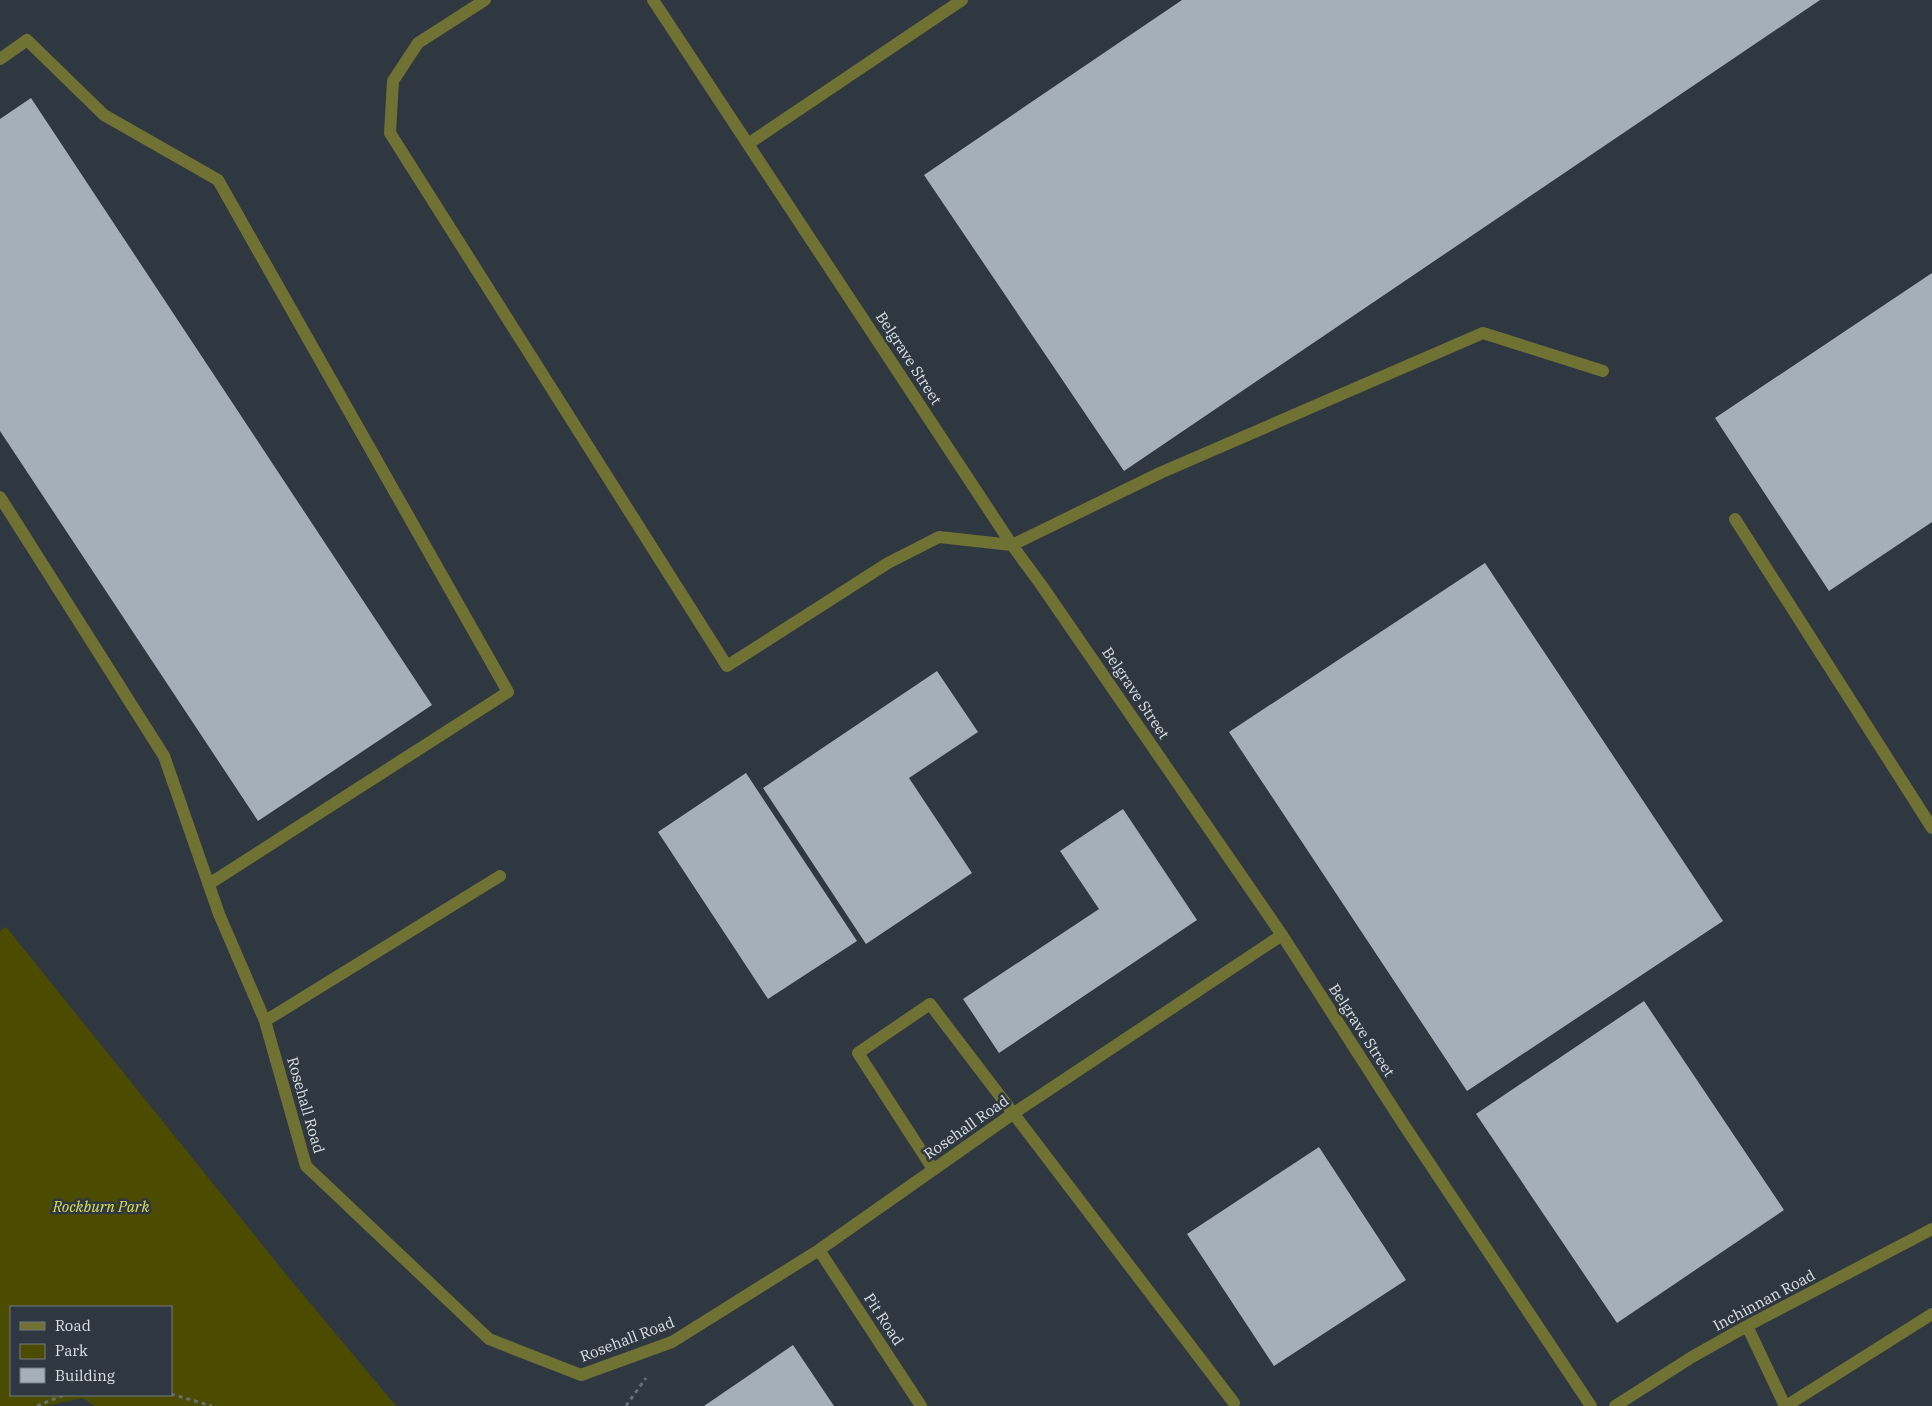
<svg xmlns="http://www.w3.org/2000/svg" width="1932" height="1406" viewBox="0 0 1932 1406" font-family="'IBM Plex Serif',serif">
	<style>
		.green { fill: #4c4c00; fill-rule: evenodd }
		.building { fill: #a4afba }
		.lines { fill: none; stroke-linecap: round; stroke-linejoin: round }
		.path { stroke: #656d75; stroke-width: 3; stroke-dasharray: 4 4; stroke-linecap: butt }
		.minor { stroke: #707233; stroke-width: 12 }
		.labels { text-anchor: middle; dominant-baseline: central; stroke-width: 5; stroke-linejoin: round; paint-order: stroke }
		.street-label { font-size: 15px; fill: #dae0e6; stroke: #2f3841 }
		.park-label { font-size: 15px; font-style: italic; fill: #dee156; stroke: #2f3841 }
	</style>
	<rect width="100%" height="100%" fill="#2f3841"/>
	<path class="green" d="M6 927 289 1278 396 1406H95L82 1398 46 1406H0V931ZM11 1307H171V1395H11Z"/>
	<path class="building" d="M1182 0H1820L1124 471 924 175Z
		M31 98 432 705 258 821 0 431V119Z
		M1932 273V522L1829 591 1715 418Z
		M1485 563 1723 921 1467 1091 1229 732Z
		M937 671 978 732 909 778 972 873 866 944 763 788Z
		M746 773 857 941 768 999 658 832Z
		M1123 809 1197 920 999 1053 963 999 1099 909 1060 851Z
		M1644 1001 1784 1210 1617 1323 1476 1114Z
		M1319 1147 1406 1280 1274 1366 1187 1234Z
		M793 1345 834 1406H704Z"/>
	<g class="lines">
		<path class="path" d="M171 1394 212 1406
			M37 1406 64 1395
			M626 1406 646 1378"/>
		<path class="minor" d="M485 0 418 43 393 81 390 133 727 666 888 563 939 537 1012 545 1160 473 1483 333 1603 371
			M653 0 1012 545 1042 586 1282 935 1402 1122 1591 1406
			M0 59 27 40 104 115 218 180 508 692 209 884
			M748 144 962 0
			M0 497 164 756 219 914 265 1021
			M1735 519 1932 828
			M500 876 265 1021 306 1166 489 1339 581 1375 672 1342 819 1250 1014 1113 1282 935
			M933 1169 858 1053 930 1004 1234 1403
			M819 1250 921 1406
			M1747 1326 1785 1406
			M1615 1406 1692 1357 1747 1326 1932 1229
			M1786 1406 1932 1314"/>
	</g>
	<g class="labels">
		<g class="street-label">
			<text transform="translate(909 358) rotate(57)">Belgrave Street</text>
			<text transform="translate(1136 693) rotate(56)">Belgrave Street</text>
			<text transform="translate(1362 1030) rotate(57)">Belgrave Street</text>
			<text transform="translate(306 1105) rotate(74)">Rosehall Road</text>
			<text transform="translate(966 1127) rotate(-35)">Rosehall Road</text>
			<text transform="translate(1764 1300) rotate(-28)">Inchinnan Road</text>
			<text transform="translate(884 1319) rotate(57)">Pit Road</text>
			<text transform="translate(627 1339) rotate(-21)">Rosehall Road</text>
		</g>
		<g class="park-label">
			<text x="101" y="1206">Rockburn Park</text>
		</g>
	</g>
	<rect x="10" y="1306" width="162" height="90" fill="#2f3841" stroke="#737b83"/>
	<rect x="20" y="1322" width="25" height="8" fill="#707233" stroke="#737b83"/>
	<text x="55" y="1331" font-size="15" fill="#dae0e6">Road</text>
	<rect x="20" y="1344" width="25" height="15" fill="#4c4c00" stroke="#737b83"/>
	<text x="55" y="1356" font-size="15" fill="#dae0e6">Park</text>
	<rect x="20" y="1368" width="25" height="15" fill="#a4afba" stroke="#737b83"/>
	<text x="55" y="1381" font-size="15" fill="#dae0e6">Building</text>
</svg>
